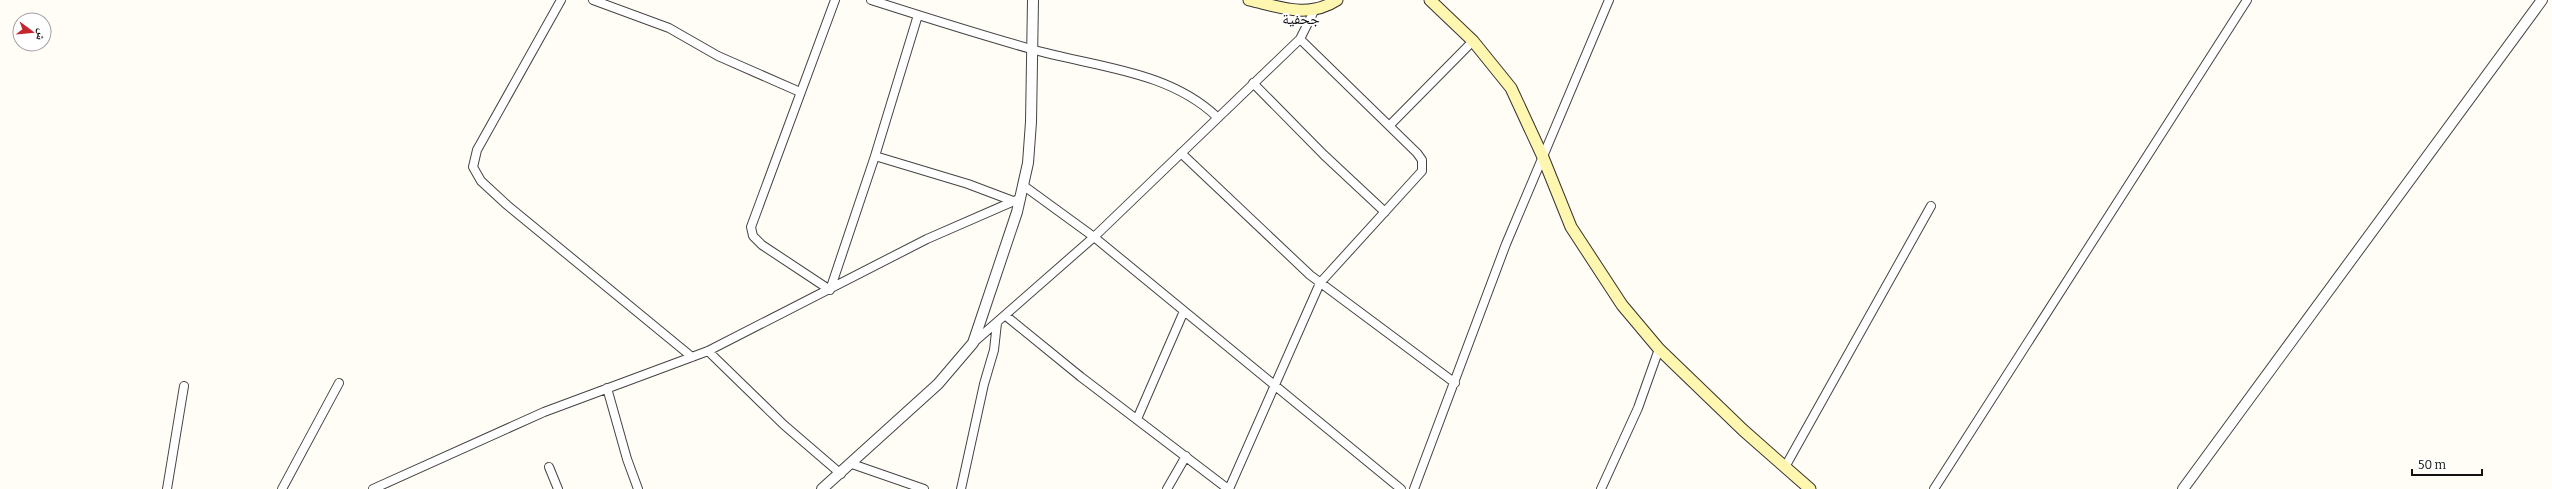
<svg xmlns="http://www.w3.org/2000/svg" width="2552" height="489" viewBox="0 0 2552 489" font-family="Bitter,'Noto Naskh Arabic',serif">
	<style>
		.lines { fill: none; stroke-linecap: round; stroke-linejoin: round }
		.minor-casing { stroke: #444; stroke-width: 10 }
		.tertiary-casing { stroke: #444; stroke-width: 12 }
		.secondary-casing { stroke: #333; stroke-width: 13 }
		.minor { stroke: #fff; stroke-width: 8 }
		.tertiary { stroke: #fff; stroke-width: 10 }
		.secondary { stroke: #fff6b0; stroke-width: 11 }
		.labels { text-anchor: middle; dominant-baseline: central; stroke-width: 4; stroke-linejoin: round; paint-order: stroke }
		.quarter-label { font-size: 15px; fill: #111; stroke: #fff }
	</style>
	<rect width="100%" height="100%" fill="#fffdf5"/>
	<g class="lines">
		<defs>
			<path id="minor" d="M561 0 477 150 473 167 481 181 507 205 692 357
				M593 0 669 28 718 56 800 92
				M835 0 751 227 753 236 762 245 830 290 875 156 918 15
				M871 0C924 17 978 34 1031 49 1094 67 1168 70 1217 117
				M1253 83 1324 155 1385 212
				M1390 125 1473 41
				M1181 153 1310 275 1455 383
				M875 156 968 184 1013 201
				M1024 186 1094 237 1401 489
				M1006 316 1081 377 1228 489
				M973 343 1094 237 1300 39 1314 11
				M708 351 784 425 841 474
				M607 388 627 459 638 489
				M1137 419 1184 311
				M852 464 924 489
				M549 467 558 489
				M1785 467 1931 206
				M167 489 184 386
				M282 489 339 383
				M373 489 544 412 708 351 927 239 1021 198
				M961 489 984 384 994 350 997 323
				M1167 489 1186 456
				M1229 489 1320 283 1422 171V160L1417 153 1300 39
				M1414 489 1506 244 1609 0
				M1601 489 1638 408 1659 349
				M1934 489 2247 0"/>
			<path id="tertiary" d="M822 489 938 384 973 343 1017 212 1028 163 1031 122 1033 0
				M2183 489 2542 0"/>
			<path id="secondary" d="M1249 0C1280 7 1308 19 1337 0
				M1430 0 1473 41 1511 88 1542 155 1571 227 1622 305 1659 349 1743 430 1810 489"/>
		</defs>
		<use href="#minor" class="minor-casing"/>
		<use href="#tertiary" class="tertiary-casing"/>
		<use href="#secondary" class="secondary-casing"/>
		<use href="#minor" class="minor"/>
		<use href="#tertiary" class="tertiary"/>
		<use href="#secondary" class="secondary"/>
	</g>
	<g class="labels">
		<g class="quarter-label">
			<text x="1301" y="19">جحفية</text>
		</g>
	</g>
	<g transform="translate(32 32) rotate(106)"><circle r="19" fill="#ffffff" stroke="#a0a0a0"/>
	<path d="M0-3L7 15L0 10L-7 15Z" fill="#c4262e"/>
	<text y="-6" font-size="11" font-weight="bold" text-anchor="middle" fill="#111111">ش</text>
	</g>
	<path d="M2412 469v6h70v-6" fill="none" stroke="#111111" stroke-width="2"/>
	<text x="2418" y="469" font-size="12" fill="#111111" stroke="#ffffff" stroke-width="3" paint-order="stroke">50 m</text>
</svg>
